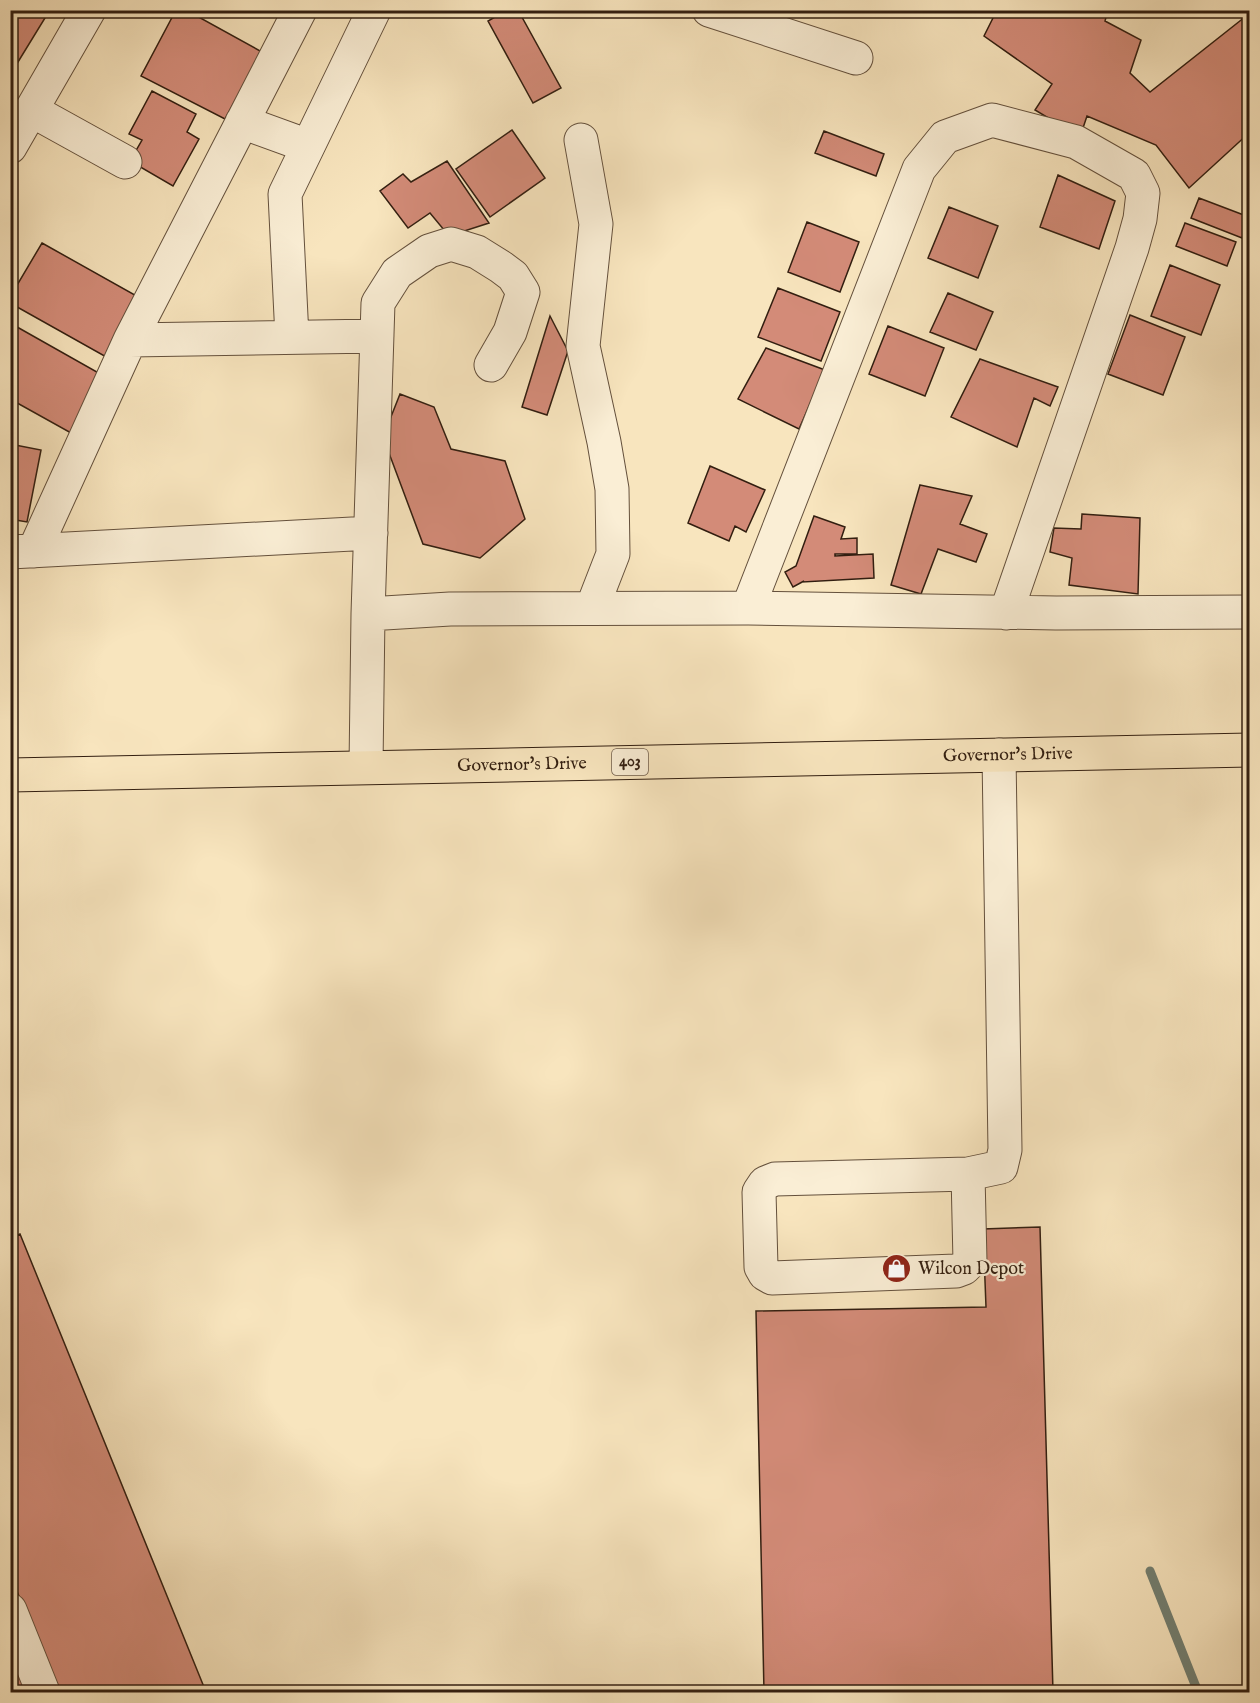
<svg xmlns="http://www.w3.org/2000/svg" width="1260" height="1703" viewBox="0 0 1260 1703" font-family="'IM FELL English',serif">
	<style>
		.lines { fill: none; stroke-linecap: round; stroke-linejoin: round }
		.stream { stroke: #727f72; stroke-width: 9 }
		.building { fill: #d38b78; stroke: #321e10; stroke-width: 1.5 }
		.minor-casing { stroke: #64503c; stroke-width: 35 }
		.major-casing { stroke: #321e10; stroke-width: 35 }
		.minor { stroke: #faeed5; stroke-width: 33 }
		.major { stroke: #f8e5be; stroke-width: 33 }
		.labels { text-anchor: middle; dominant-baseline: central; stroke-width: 4.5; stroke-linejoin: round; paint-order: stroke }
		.shield { fill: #faeed5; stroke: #6e5c4b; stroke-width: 1.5 }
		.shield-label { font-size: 16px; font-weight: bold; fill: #321e10 }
		.street-label { font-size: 18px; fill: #321e10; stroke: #faeed5 }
		.poi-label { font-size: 18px; fill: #321e10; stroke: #faeed5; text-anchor: start }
	</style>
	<rect width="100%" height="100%" fill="#f8e5be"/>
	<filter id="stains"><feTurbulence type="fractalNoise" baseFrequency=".00333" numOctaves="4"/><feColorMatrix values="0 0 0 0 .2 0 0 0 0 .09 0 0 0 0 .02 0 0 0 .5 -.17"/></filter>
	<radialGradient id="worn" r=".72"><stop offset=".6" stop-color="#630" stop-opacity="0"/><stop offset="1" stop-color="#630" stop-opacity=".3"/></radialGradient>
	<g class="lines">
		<path class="stream" d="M1150 1571 1198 1692"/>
	</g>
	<path class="building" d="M10 10H32L45 18 10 75Z
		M176 10H186L262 52 225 119 141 76Z
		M507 10H518L561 88 533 103 488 21Z
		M997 10H1108L1105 21 1141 40 1130 73 1150 92 1250 13V132L1189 188 1156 145 1087 116 1080 137 1035 110 1052 84 984 36Z
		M152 91 196 114 187 132 199 139 173 186 130 161 142 140 129 134Z
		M512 130 545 178 490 217 456 169Z
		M824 131 884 154 876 176 815 153Z
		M447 161 489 223 449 236 430 213 408 228 380 191 403 174 411 182Z
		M1058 175 1115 201 1099 249 1040 227Z
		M1199 198 1249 217 1242 238 1191 218Z
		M949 207 998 226 978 278 928 258Z
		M807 222 859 242 840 292 788 272Z
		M1185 223 1236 242 1227 266 1176 246Z
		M42 243 142 299 108 358 10 303V297Z
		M1170 265 1220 285 1201 335 1151 316Z
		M778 288 840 312 821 361 758 337Z
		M948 293 993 312 976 350 930 332Z
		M1130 315 1185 337 1163 395 1108 374Z
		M550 316 568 351 547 415 522 407Z
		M10 323 104 376 71 433 10 399Z
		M888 326 944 348 925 396 869 374Z
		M766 348 825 370 799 429 738 399Z
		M980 359 1058 387 1050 406 1034 398 1017 447 951 417Z
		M400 394 434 407 451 449 505 461 525 519 480 558 423 544 383 437Z
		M10 444 41 450 27 522 10 519Z
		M710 466 765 490 746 532 735 526 729 541 688 523Z
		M920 485 972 496 960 524 987 534 976 562 938 549 921 594 891 585Z
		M1082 514 1140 518 1138 594 1069 585 1072 558 1050 552 1054 528 1081 529Z
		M814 516 845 527 841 539 857 538V554H835V556L873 554 874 578 803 582 804 581 793 587 785 572 796 566Z
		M1040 1227 1053 1692H764L756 1311 986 1307 983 1229Z
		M20 1234 206 1692H58L10 1574V1238Z
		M14 1661 26 1692H10V1662Z"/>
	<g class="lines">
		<defs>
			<path id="minor" d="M300 10 130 340 377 336
				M709 10 856 58
				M31 110 125 162
				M242 122 308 146
				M581 140 596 224 583 346 604 442 612 489 613 554 592 608
				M10 147 89 10
				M292 337 285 194 374 10
				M34 551 130 340
				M10 552 371 533
				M748 608 919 169 945 137 992 120 1076 142 1134 175 1143 193 1140 219 1132 248 1006 613
				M368 614 450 609 748 608 1056 613 1250 612
				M366 767 368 614 378 303 397 273 429 251 451 244 477 252 501 267 513 276 523 292 510 332 491 365
				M968 1174 970 1262 964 1268 956 1271 772 1278 765 1274 761 1267 759 1192 765 1183 775 1179 968 1174 1001 1167 1005 1150 999 755
				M10 1610 43 1692"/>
			<g id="major">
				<path id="s1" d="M10 775 1250 750"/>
			</g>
		</defs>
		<use href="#minor" class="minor-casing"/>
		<use href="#major" class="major-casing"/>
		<use href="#minor" class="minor"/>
		<use href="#major" class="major"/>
	</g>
	<defs>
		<symbol id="shop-disc" viewBox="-11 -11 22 22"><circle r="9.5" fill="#8f2418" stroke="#faeed5"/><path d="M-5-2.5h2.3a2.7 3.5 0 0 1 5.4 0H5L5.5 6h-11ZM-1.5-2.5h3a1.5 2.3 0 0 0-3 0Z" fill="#fff"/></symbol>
	</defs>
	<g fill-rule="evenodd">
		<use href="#shop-disc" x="880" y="1252" width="33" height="33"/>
	</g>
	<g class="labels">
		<rect class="shield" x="612" y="749" width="36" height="26" rx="4.5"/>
		<g class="shield-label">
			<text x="630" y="762">403</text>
		</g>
		<g class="street-label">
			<text stroke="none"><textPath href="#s1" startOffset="998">Governor's Drive</textPath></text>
			<text stroke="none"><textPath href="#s1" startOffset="512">Governor's Drive</textPath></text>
		</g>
		<g class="poi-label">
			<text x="918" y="1269">Wilcon Depot</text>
		</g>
	</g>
	<rect width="1260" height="1703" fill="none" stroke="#f8e5be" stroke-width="36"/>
	<rect x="12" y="12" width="1236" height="1679" fill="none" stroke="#321e10" stroke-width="3"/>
	<rect x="18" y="18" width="1224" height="1667" fill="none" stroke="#321e10" stroke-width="1.5"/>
	<rect width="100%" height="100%" filter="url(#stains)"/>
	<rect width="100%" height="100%" fill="url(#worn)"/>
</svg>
